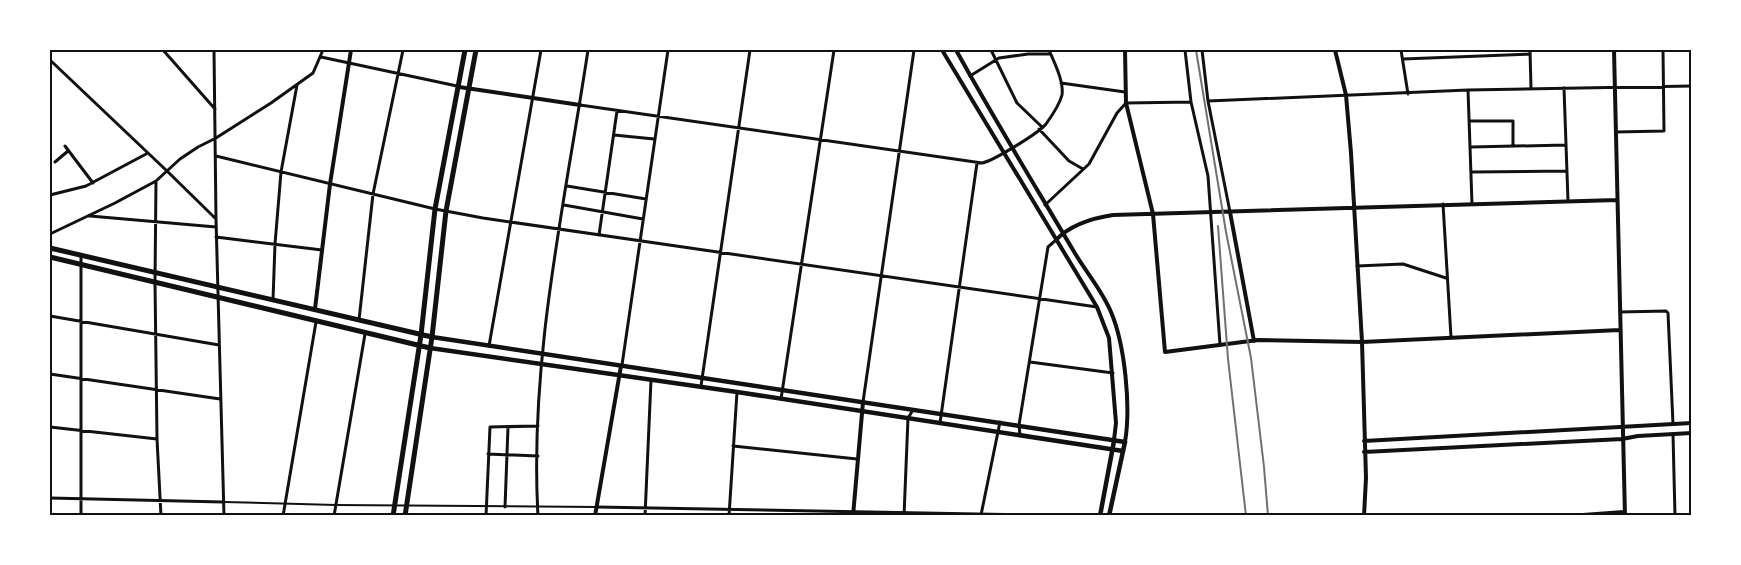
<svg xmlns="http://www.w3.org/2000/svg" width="1741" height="565" viewBox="0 0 1741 565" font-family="Signika,sans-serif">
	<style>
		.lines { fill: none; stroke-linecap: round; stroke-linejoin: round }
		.pedestrian { stroke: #111; stroke-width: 2 }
		.minor { stroke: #111; stroke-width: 3 }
		.tertiary { stroke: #111; stroke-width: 4 }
		.secondary { stroke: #111; stroke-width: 4.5 }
		.primary { stroke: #111; stroke-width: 4.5 }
		.trunk { stroke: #111; stroke-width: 5 }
		.rail { stroke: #707070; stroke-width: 2 }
		.neatline { fill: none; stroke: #111; stroke-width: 2 }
	</style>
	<rect width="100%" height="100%" fill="#fff"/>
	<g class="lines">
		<path class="pedestrian" d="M224 502 336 505 597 507"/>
		<path class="minor" d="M163 50 215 109
			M214 50 216 219 224 516
			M991 50 1017 103 1042 127
			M1185 50 1191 102 1208 176 1220 345
			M1202 50 1208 101 1230 212
			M1401 50 1408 94
			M1530 50 1531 88
			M321 57 457 86
			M1403 59 1530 54
			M50 60 167 171 215 218
			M970 76 999 58 1028 54H1050
			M1061 83 1125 92
			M1564 88 1568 201
			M1468 90 1472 204
			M1208 101 1468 90 1692 86
			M580 105 982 163C993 161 1039 133 1046 124 1051 117 1060 103 1062 95 1064 81 1054 62 1049 50
			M1469 121H1513V146
			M1039 129 1069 161 1083 169
			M1616 132 1664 131 1663 50
			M614 135 654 139
			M65 146 93 183
			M1471 147 1566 145
			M216 156 435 209 483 218 1097 307
			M55 162 68 151
			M1472 172 1566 171
			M156 181 155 282 157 439 161 516
			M567 186 646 199
			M50 195 86 186 148 153
			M1443 204 1451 337
			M564 205 643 219
			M1045 205 1089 164 1117 113 1126 103 1191 102
			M90 216 216 227
			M50 234 115 203 156 181 180 159 198 147 216 138 271 103 313 73 323 50
			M599 235 617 111
			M216 237 322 250
			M1357 266 1403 264 1446 278
			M273 300 275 244 281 172 297 85
			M1620 312 1666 311 1668 313 1673 424
			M50 316 219 345
			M359 320 373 194 403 50
			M489 346 541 50
			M1030 362 1113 373
			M622 365 668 50
			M50 374 220 399
			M701 386 750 50
			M781 399 834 50
			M863 402 914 50
			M940 423 977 163
			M50 427 157 439
			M1673 434 1675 516
			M1020 435 1019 425 1048 247 1056 240
			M733 446 857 459
			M488 454 538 456
			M50 498 223 502
			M505 507 508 427
			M597 507 1092 516
			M981 515 1000 422
			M81 516V255
			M283 516 316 322
			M334 516 365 334
			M486 516 490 427 538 426
			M538 516C529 359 565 203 588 50
			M645 516 651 380
			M729 516 737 392
			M904 516 908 418 913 410"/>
		<path class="tertiary" d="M942 50 1097 307 1109 338 1116 423 1114 440
			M956 50C993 117 1034 184 1073 250 1085 271 1102 290 1111 312 1125 345 1131 407 1125 442
			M1125 50 1126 103 1153 214 1165 352 1258 340 1362 342 1620 330
			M1335 50 1346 95 1351 153 1362 342 1366 478 1364 516
			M1614 50 1625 516
			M459 87 580 105
			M1230 212 1254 341
			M1056 240C1071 224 1093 218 1113 215L1617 200
			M315 309 330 184 351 50
			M1364 441 1692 423
			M1364 452 1622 439 1638 436 1692 433
			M595 516 621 366
			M853 516 863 402
			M1569 516 1624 512"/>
		<path class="secondary" d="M1100 516 1114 441
			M1109 516 1125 442"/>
		<path class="primary" d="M432 337 1125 442
			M430 348 737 392 1123 451"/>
		<path class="trunk" d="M50 248 432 337
			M50 257 430 348
			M393 516 421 335 435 209 465 50
			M405 516 432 337 446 211 476 50"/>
		<path class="rail" d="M1196 50 1226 232 1251 358 1264 467 1268 516
			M1218 226 1228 359 1246 516"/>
	</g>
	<rect width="1741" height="565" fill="none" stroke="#ffffff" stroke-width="102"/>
	<rect x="51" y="51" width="1639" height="463" class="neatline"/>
</svg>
